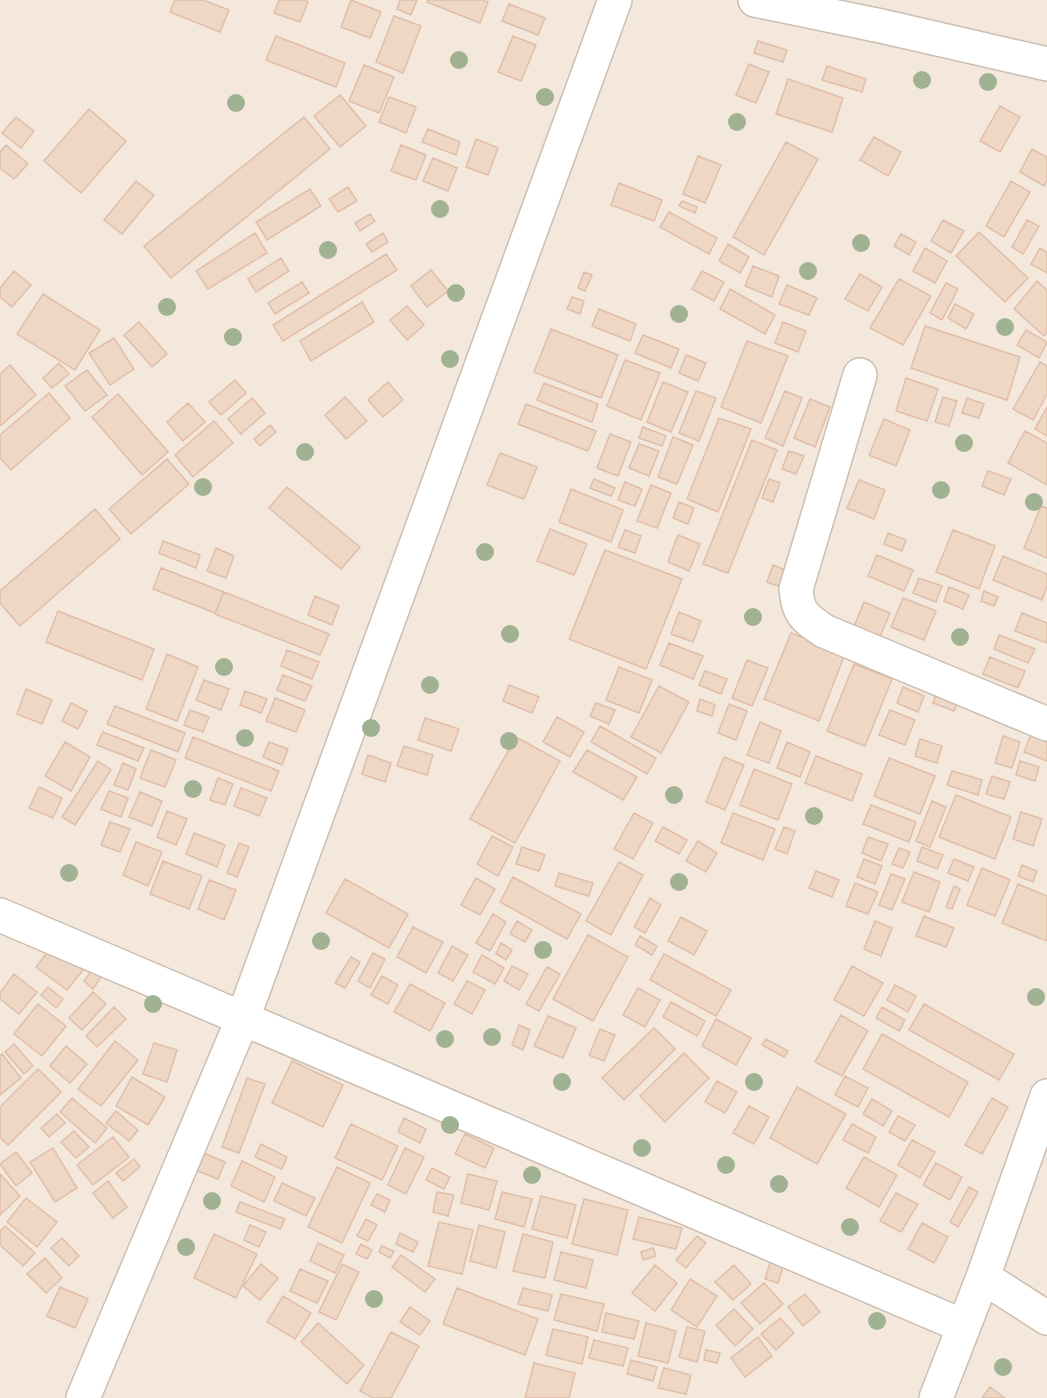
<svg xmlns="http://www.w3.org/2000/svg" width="1047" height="1398" viewBox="0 0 1047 1398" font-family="'Fira Sans',sans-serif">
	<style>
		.residential { fill: #f3e8db }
		.building { fill: #efd7c6; stroke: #e0bea8; stroke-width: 1.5 }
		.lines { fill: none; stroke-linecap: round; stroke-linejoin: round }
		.minor-casing { stroke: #cdbeb2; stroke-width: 36 }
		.minor { stroke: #fff; stroke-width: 33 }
		.tree { fill: #a0b292 }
	</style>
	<rect width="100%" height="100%" fill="#fbf6ec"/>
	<path class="residential" d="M0 0H1047V1398H0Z"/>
	<path class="building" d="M175 0H203L229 10 220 32 170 12Z
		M279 0H304L308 2 300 22 274 13Z
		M351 0 381 12 370 38 341 27Z
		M400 0H417L411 15 397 9Z
		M428 0H482L488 2 480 23 427 2Z
		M509 4 545 18 538 35 502 21Z
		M394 16 421 26 403 73 376 62Z
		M276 36 345 63 336 87 266 60Z
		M513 36 536 45 521 81 498 72Z
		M758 41 787 50 783 62 754 53Z
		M749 64 769 72 756 103 736 95Z
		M364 65 394 77 379 113 349 101Z
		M827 66 866 79 862 92 822 80Z
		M788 79 843 98 832 132 776 114Z
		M340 95 366 126 340 147 314 116Z
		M389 97 416 107 406 133 379 122Z
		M1000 106 1020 117 1000 152 980 141Z
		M89 109 126 141 81 193 44 161Z
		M16 117 34 131 21 148 2 133Z
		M304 117 330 149 171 278 144 246Z
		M428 129 460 142 456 155 422 142Z
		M874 137 901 152 888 176 860 160Z
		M476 139 498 148 488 175 466 167Z
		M786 142 818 159 764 255 733 237Z
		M6 145 28 164 14 179 0 168V152Z
		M401 145 426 155 416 180 391 171Z
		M1032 149 1047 157V180L1044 186 1020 172Z
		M698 156 721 165 705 203 683 194Z
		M433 158 457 168 448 191 423 181Z
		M136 181 154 195 122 234 104 220Z
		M1011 181 1030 192 1004 237 986 226Z
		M619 183 662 200 654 221 611 205Z
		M348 187 357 201 338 212 329 199Z
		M310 189 321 206 267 240 256 222Z
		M682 201 697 207 695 213 679 206Z
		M669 212 717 238 709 254 660 227Z
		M370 214 375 221 360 231 355 223Z
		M943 220 964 231 951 253 931 241Z
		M1027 220 1039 226 1023 254 1012 247Z
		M979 232 1028 278 1005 302 956 256Z
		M255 233 267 253 208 289 196 271Z
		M383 233 388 242 372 252 366 244Z
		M901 234 916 242 909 255 894 246Z
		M728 244 749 257 740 273 719 261Z
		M925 248 947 261 935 283 913 271Z
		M1040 248 1047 252V273L1031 264Z
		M386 254 397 270 283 341 273 325Z
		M281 258 289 271 256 292 248 279Z
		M753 266 779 276 772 297 745 286Z
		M431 270 448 291 427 307 411 286Z
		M14 271 31 285 12 307 0 297V288Z
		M702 271 724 282 714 301 692 289Z
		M584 272 592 275 585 291 578 288Z
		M860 274 882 287 868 311 845 299Z
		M899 279 931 296 903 345 870 328Z
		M1037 281 1047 290V332L1044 336 1014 309Z
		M302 282 309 293 275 314 268 303Z
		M946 283 958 289 942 320 930 313Z
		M787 285 817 298 809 315 779 304Z
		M730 289 775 315 765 334 720 309Z
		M43 294 100 330 75 370 17 334Z
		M572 297 584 301 580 314 567 309Z
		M362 302 374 322 311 361 300 341Z
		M955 304 974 314 966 329 948 318Z
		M407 306 424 325 407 340 390 320Z
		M599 309 636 324 630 341 592 326Z
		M139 322 167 354 152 367 124 335Z
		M783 322 806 331 798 352 775 343Z
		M925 326 1020 357 1007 400 911 368Z
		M551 329 618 355 601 398 534 372Z
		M1026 330 1047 342 1039 358 1017 345Z
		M643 335 679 349 671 368 635 353Z
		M114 338 134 369 110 385 89 353Z
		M747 341 788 356 761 423 721 407Z
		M686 355 706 363 698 381 679 373Z
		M625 360 660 373 641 420 607 406Z
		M1040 362 1047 366V394L1033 420 1013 409Z
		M59 363 69 374 52 388 43 378Z
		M10 365 36 395 0 426V374Z
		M87 370 107 395 85 411 65 386Z
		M906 378 938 389 927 421 896 411Z
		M235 380 246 393 221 415 209 402Z
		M388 382 403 400 383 417 368 400Z
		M663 382 688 392 671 432 647 422Z
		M544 383 598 404 592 422 537 400Z
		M696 391 716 398 699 441 679 433Z
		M785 391 802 398 783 446 765 438Z
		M49 393 70 418 11 470 0 458V435Z
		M118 394 168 452 142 475 92 417Z
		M345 397 367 421 346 439 325 415Z
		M943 397 957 401 949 426 935 422Z
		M252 398 265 413 241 434 228 419Z
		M967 398 984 404 979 418 962 413Z
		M810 399 830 407 815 447 794 438Z
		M188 403 205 422 183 441 167 422Z
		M526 404 596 431 588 451 518 424Z
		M1047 407V436L1035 429Z
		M719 418 751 429 718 512 687 499Z
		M884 419 910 430 896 466 869 455Z
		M214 421 233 443 193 477 175 455Z
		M270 425 276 432 260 446 254 439Z
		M643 427 666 436 662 446 639 438Z
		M1025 431 1047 443V485L1008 463Z
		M610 434 631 442 618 476 597 468Z
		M673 437 693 445 677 484 658 477Z
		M752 440 777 450 728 573 703 564Z
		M639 444 659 451 649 476 629 468Z
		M789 451 804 456 796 474 782 469Z
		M500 453 537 467 524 499 487 485Z
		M167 459 189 484 131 534 109 509Z
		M988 471 1011 479 1004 495 982 486Z
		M594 479 615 488 611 496 590 488Z
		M769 479 780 483 773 502 762 498Z
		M859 480 885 490 874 519 847 508Z
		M625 482 642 489 635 506 618 500Z
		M651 485 671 493 657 528 637 521Z
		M287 487 360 547 341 569 269 508Z
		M571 489 623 510 611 542 559 522Z
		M679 502 694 508 688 524 673 518Z
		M1041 506 1047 508V558L1024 548Z
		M95 509 120 539 20 626 0 603V591Z
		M550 529 587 544 574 575 537 561Z
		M625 530 641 536 635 553 618 547Z
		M953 530 995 546 979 589 936 572Z
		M888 533 906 540 902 551 884 544Z
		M678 535 700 544 689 571 668 562Z
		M163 541 200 555 196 568 159 553Z
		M216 548 234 556 226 578 207 571Z
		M605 550 682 579 646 669 569 639Z
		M877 555 913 570 904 591 868 576Z
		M1003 556 1047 574V587L1042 600 993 580Z
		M773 565 793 573 786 589 767 582Z
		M161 568 224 592 215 613 153 589Z
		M919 578 942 586 936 602 913 593Z
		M949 587 969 595 963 609 944 601Z
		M984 591 998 597 994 606 981 601Z
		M224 592 329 634 320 655 215 614Z
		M315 596 339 606 332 625 308 615Z
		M903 598 936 611 924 640 891 627Z
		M864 602 890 613 879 639 853 629Z
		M58 611 154 649 142 680 46 642Z
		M679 612 701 621 693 642 671 634Z
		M1022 613 1047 623V643L1015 631Z
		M791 633 845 654 819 721 764 699Z
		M999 635 1035 649 1028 663 994 649Z
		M669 643 703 656 693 679 660 665Z
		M287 650 319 662 312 679 281 666Z
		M167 654 198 667 177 721 146 709Z
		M990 657 1025 671 1018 688 983 674Z
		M747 660 768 668 752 706 732 698Z
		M854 664 892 679 865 746 827 731Z
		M619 667 652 680 639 713 606 700Z
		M705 671 727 679 721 694 699 685Z
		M283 675 312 686 305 701 277 690Z
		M204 680 229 689 221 710 196 700Z
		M940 684 961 692 954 711 933 703Z
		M509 685 539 697 532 713 503 701Z
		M659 686 689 702 661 753 631 737Z
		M903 687 924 696 918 712 897 703Z
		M26 689 52 700 42 724 17 714Z
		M245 691 267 699 261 713 240 705Z
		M275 698 305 710 296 732 266 721Z
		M700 699 715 705 712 716 697 711Z
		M71 703 87 711 78 729 62 721Z
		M596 703 615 710 609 724 590 716Z
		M729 704 747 711 736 740 718 733Z
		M115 706 185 733 178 752 107 724Z
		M190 710 209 717 203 732 184 725Z
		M890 710 915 720 905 745 879 735Z
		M557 717 584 732 570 757 543 742Z
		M425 718 459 729 451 751 418 740Z
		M760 722 781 731 769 763 747 755Z
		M1036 722 1047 727V761L1024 752Z
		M600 726 656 758 647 774 591 742Z
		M103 732 144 748 138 761 97 745Z
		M1003 736 1020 742 1012 768 995 763Z
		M193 737 279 771 271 791 185 758Z
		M516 737 560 761 515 843 470 819Z
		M920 739 942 746 937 763 915 756Z
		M65 742 90 757 71 791 45 776Z
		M269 742 288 749 282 765 263 757Z
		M787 742 810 752 800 777 777 768Z
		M404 746 433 755 427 775 397 766Z
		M151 750 176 760 165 787 140 778Z
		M587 750 637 777 623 800 573 772Z
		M368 755 391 763 385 782 362 774Z
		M816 756 862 774 852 801 805 783Z
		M724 757 744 765 725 810 706 802Z
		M889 758 935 776 920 814 874 796Z
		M98 761 111 770 75 825 62 817Z
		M1020 761 1039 767 1035 781 1016 775Z
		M123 763 136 769 128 790 114 785Z
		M754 769 792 784 778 820 740 805Z
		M952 771 982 780 978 795 947 785Z
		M992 776 1010 782 1004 799 986 794Z
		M218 778 233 784 225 805 210 800Z
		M39 787 62 798 53 818 29 808Z
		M241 788 267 798 259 816 234 806Z
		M109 791 128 798 121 817 101 809Z
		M140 792 162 801 152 826 129 817Z
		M956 795 1011 817 995 859 939 837Z
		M932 801 946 807 930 847 916 841Z
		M871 805 916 822 909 842 863 824Z
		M167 811 187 819 176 845 157 837Z
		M1021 812 1042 819 1033 846 1013 839Z
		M634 813 653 823 633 859 614 849Z
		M733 813 775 829 763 860 721 843Z
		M110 822 130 829 120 852 101 845Z
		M663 827 687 840 679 854 655 841Z
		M784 827 795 831 787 854 775 849Z
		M194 833 225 845 217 867 186 854Z
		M492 836 513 847 498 876 477 864Z
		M868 837 888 844 881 861 862 853Z
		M698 841 717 853 706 872 686 861Z
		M136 842 162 852 148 886 123 875Z
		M239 843 249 847 237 877 227 873Z
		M522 847 545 855 539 871 516 864Z
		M922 847 943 855 937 869 917 861Z
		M899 848 910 852 903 868 892 864Z
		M864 859 882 866 875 884 857 877Z
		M954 859 974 867 968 881 948 873Z
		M163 861 202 876 189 909 150 894Z
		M619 862 643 875 611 935 586 921Z
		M1022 865 1037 871 1033 882 1018 876Z
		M982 868 1010 880 995 916 967 905Z
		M816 871 839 880 832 897 809 888Z
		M914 872 940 882 929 912 902 902Z
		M559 873 593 883 589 896 555 886Z
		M891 874 905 879 892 910 879 905Z
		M513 877 581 914 567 939 500 902Z
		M476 878 495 889 480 915 461 905Z
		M345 879 408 914 389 948 326 913Z
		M209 880 236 890 224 920 198 909Z
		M855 883 878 892 868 914 846 906Z
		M1018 884 1047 896V941L1002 923Z
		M954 886 960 889 952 909 946 907Z
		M650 898 661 905 645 933 634 927Z
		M493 914 506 922 490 951 476 943Z
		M924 916 954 928 946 947 916 936Z
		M681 917 707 931 694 955 668 941Z
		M517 921 532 930 525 942 510 934Z
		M875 921 892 928 881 956 864 949Z
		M413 927 443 942 426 973 397 957Z
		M588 935 628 957 593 1021 553 999Z
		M640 936 657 946 652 955 635 945Z
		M501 943 512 950 506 960 496 954Z
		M52 946 83 970 67 990 36 967Z
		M452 946 468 955 453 981 438 973Z
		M373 953 385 959 370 988 358 981Z
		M664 954 731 990 716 1016 650 980Z
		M482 955 504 968 495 984 473 972Z
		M351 957 360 962 345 988 335 983Z
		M512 966 528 974 519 990 504 981Z
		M852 966 883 983 864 1016 834 1000Z
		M547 967 560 974 539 1011 526 1004Z
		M92 970 101 977 93 989 84 981Z
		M14 974 37 992 19 1014 0 999V993Z
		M382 976 398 985 388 1004 371 995Z
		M467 981 485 990 472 1014 454 1004Z
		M410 984 445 1003 430 1031 394 1012Z
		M895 985 916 996 908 1012 887 1000Z
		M48 987 63 999 56 1008 41 995Z
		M638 988 660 1000 645 1027 623 1015Z
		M93 992 106 1004 82 1030 69 1018Z
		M671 1002 705 1021 697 1036 663 1017Z
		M38 1004 66 1026 42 1056 14 1034Z
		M924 1004 1014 1054 999 1080 909 1030Z
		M114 1007 126 1019 97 1047 86 1036Z
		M882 1007 905 1020 899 1031 876 1018Z
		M841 1015 868 1031 842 1076 815 1062Z
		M548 1016 576 1028 563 1058 534 1046Z
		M716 1019 751 1038 736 1065 702 1046Z
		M519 1025 530 1030 523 1050 512 1045Z
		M654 1028 675 1049 624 1100 602 1078Z
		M600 1029 615 1035 604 1061 589 1055Z
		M882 1034 968 1082 949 1117 863 1069Z
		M766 1039 788 1051 784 1057 762 1045Z
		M115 1041 138 1060 101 1106 78 1089Z
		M154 1043 177 1050 167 1082 143 1074Z
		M14 1044 33 1066 24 1074 5 1052Z
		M66 1046 87 1064 70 1083 50 1066Z
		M684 1053 709 1078 665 1122 640 1096Z
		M2 1054 21 1078 0 1095V1056Z
		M292 1061 343 1085 323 1127 272 1103Z
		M38 1069 61 1092 8 1145 0 1137V1107Z
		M845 1076 868 1088 858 1107 835 1095Z
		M132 1077 165 1097 148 1125 116 1106Z
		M247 1078 265 1084 239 1153 222 1147Z
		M717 1081 737 1092 725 1113 705 1102Z
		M797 1087 846 1114 817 1164 770 1138Z
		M72 1098 107 1128 95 1143 60 1112Z
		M992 1098 1008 1107 982 1154 965 1145Z
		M872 1099 892 1111 883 1126 863 1114Z
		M749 1106 769 1117 754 1144 733 1133Z
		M116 1111 138 1130 129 1141 106 1123Z
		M57 1114 65 1123 49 1137 41 1128Z
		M898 1116 915 1125 905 1141 889 1132Z
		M404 1118 426 1129 420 1143 398 1132Z
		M351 1124 398 1146 382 1180 335 1158Z
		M852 1124 876 1137 868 1153 843 1140Z
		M74 1131 89 1147 76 1158 61 1142Z
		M465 1134 494 1148 485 1168 455 1154Z
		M113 1137 129 1157 93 1185 77 1165Z
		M912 1140 935 1152 920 1178 898 1165Z
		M261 1144 287 1157 282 1169 255 1157Z
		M53 1148 77 1188 55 1202 30 1162Z
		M405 1148 424 1157 406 1194 388 1185Z
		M194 1149 225 1162 218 1179 187 1167Z
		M16 1152 32 1173 16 1186 0 1164Z
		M864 1157 897 1175 879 1207 846 1188Z
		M134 1159 140 1167 123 1181 116 1173Z
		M242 1161 275 1177 264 1202 231 1186Z
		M936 1163 962 1177 950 1200 923 1185Z
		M337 1167 370 1183 342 1243 308 1227Z
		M432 1168 450 1177 444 1189 426 1180Z
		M0 1174 20 1196 0 1215Z
		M468 1174 497 1181 489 1210 461 1203Z
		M108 1181 127 1207 113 1218 93 1193Z
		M282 1183 315 1198 306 1216 274 1201Z
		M969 1187 978 1192 958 1227 950 1222Z
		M437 1192 454 1195 448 1216 433 1212Z
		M502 1192 532 1199 524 1227 495 1219Z
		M896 1193 918 1204 901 1232 880 1221Z
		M377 1194 390 1200 385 1212 371 1205Z
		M541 1196 576 1205 567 1238 532 1229Z
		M26 1198 57 1222 37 1247 7 1222Z
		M584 1199 628 1210 617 1255 572 1244Z
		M240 1202 285 1219 280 1229 236 1212Z
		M639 1217 682 1228 676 1249 633 1239Z
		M366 1219 377 1225 368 1241 357 1236Z
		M439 1222 473 1230 462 1274 428 1266Z
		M922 1223 948 1237 934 1263 908 1249Z
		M250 1225 266 1232 259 1247 244 1240Z
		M479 1225 505 1232 496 1268 470 1261Z
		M5 1226 35 1253 23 1266 0 1245V1231Z
		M400 1233 418 1242 413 1252 396 1244Z
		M214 1234 257 1254 236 1298 194 1278Z
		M523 1234 553 1242 545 1278 513 1271Z
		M697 1236 706 1243 686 1268 676 1260Z
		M62 1238 79 1256 69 1266 51 1248Z
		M318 1243 344 1255 335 1273 310 1261Z
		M361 1244 372 1250 367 1259 356 1254Z
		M382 1246 394 1251 390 1258 379 1252Z
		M653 1248 656 1256 643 1260 641 1252Z
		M561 1252 593 1260 586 1288 554 1280Z
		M401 1255 435 1279 425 1292 392 1267Z
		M45 1258 62 1278 46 1293 27 1274Z
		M771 1260 784 1264 778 1283 765 1279Z
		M261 1264 278 1278 260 1300 243 1286Z
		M342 1264 359 1272 336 1320 319 1312Z
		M655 1265 677 1283 655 1311 632 1293Z
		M734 1265 751 1284 733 1300 715 1282Z
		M300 1269 328 1281 317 1303 290 1291Z
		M690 1279 717 1296 697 1327 671 1310Z
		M764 1283 783 1304 760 1324 741 1303Z
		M60 1287 88 1299 75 1328 47 1316Z
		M457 1288 538 1319 525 1355 443 1324Z
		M523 1288 552 1295 548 1311 518 1304Z
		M561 1294 604 1304 597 1331 554 1320Z
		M805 1294 820 1312 803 1326 788 1307Z
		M283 1296 311 1313 295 1339 267 1322Z
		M410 1307 430 1321 420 1335 400 1322Z
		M734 1309 753 1329 735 1346 716 1325Z
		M606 1313 639 1321 634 1339 602 1332Z
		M780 1318 794 1333 776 1350 761 1334Z
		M318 1323 364 1365 347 1384 301 1342Z
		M646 1323 676 1331 668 1363 638 1356Z
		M687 1327 705 1331 697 1362 679 1357Z
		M553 1329 588 1337 582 1364 546 1355Z
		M391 1332 419 1346 391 1398H373L360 1391Z
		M758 1337 772 1356 745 1377 731 1358Z
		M594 1340 628 1348 623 1366 589 1358Z
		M706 1350 720 1353 717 1363 704 1360Z
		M631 1360 657 1367 653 1381 627 1374Z
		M534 1363 575 1373 569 1398H525Z
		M664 1368 691 1375 686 1394 658 1388Z
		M990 1387 1005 1398H982Z"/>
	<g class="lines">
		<defs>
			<path id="minor" d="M755 0 881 26 1047 64
				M860 375 796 589C798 614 804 617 824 631L1047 724
				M0 915 963 1326
				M983 1277 1047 1318
				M83 1398 243 1018 615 0
				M936 1398 983 1277 1047 1096"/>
		</defs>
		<use href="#minor" class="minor-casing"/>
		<use href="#minor" class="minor"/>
	</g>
	<g class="tree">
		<circle cx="459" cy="60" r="9"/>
		<circle cx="922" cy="80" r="9"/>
		<circle cx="988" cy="82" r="9"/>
		<circle cx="545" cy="97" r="9"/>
		<circle cx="236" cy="103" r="9"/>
		<circle cx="737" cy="122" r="9"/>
		<circle cx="440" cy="209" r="9"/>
		<circle cx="861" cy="243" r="9"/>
		<circle cx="328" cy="250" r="9"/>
		<circle cx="808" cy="271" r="9"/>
		<circle cx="456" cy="293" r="9"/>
		<circle cx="167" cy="307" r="9"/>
		<circle cx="679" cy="314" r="9"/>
		<circle cx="1005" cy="327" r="9"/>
		<circle cx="233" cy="337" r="9"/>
		<circle cx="450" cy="359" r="9"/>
		<circle cx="964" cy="443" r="9"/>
		<circle cx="305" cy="452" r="9"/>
		<circle cx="203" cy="487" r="9"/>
		<circle cx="941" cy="490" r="9"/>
		<circle cx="1034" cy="502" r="9"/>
		<circle cx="485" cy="552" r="9"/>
		<circle cx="753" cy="617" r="9"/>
		<circle cx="510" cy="634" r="9"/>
		<circle cx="960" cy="637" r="9"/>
		<circle cx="224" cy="667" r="9"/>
		<circle cx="430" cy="685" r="9"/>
		<circle cx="371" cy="728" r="9"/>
		<circle cx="245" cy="738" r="9"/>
		<circle cx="509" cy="741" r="9"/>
		<circle cx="193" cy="789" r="9"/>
		<circle cx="674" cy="795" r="9"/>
		<circle cx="814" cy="816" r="9"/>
		<circle cx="69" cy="873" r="9"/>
		<circle cx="679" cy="882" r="9"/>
		<circle cx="321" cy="941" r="9"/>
		<circle cx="543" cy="950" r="9"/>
		<circle cx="1036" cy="997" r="9"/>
		<circle cx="153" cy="1004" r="9"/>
		<circle cx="492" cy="1037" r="9"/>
		<circle cx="445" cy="1039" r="9"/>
		<circle cx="562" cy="1082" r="9"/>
		<circle cx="754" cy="1082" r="9"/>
		<circle cx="450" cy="1125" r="9"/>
		<circle cx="642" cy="1148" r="9"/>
		<circle cx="726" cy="1165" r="9"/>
		<circle cx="532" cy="1175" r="9"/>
		<circle cx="779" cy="1184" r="9"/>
		<circle cx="212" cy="1201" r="9"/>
		<circle cx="850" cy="1227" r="9"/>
		<circle cx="186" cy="1247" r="9"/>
		<circle cx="374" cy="1299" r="9"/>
		<circle cx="877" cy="1321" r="9"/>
		<circle cx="1003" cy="1367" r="9"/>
	</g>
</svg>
